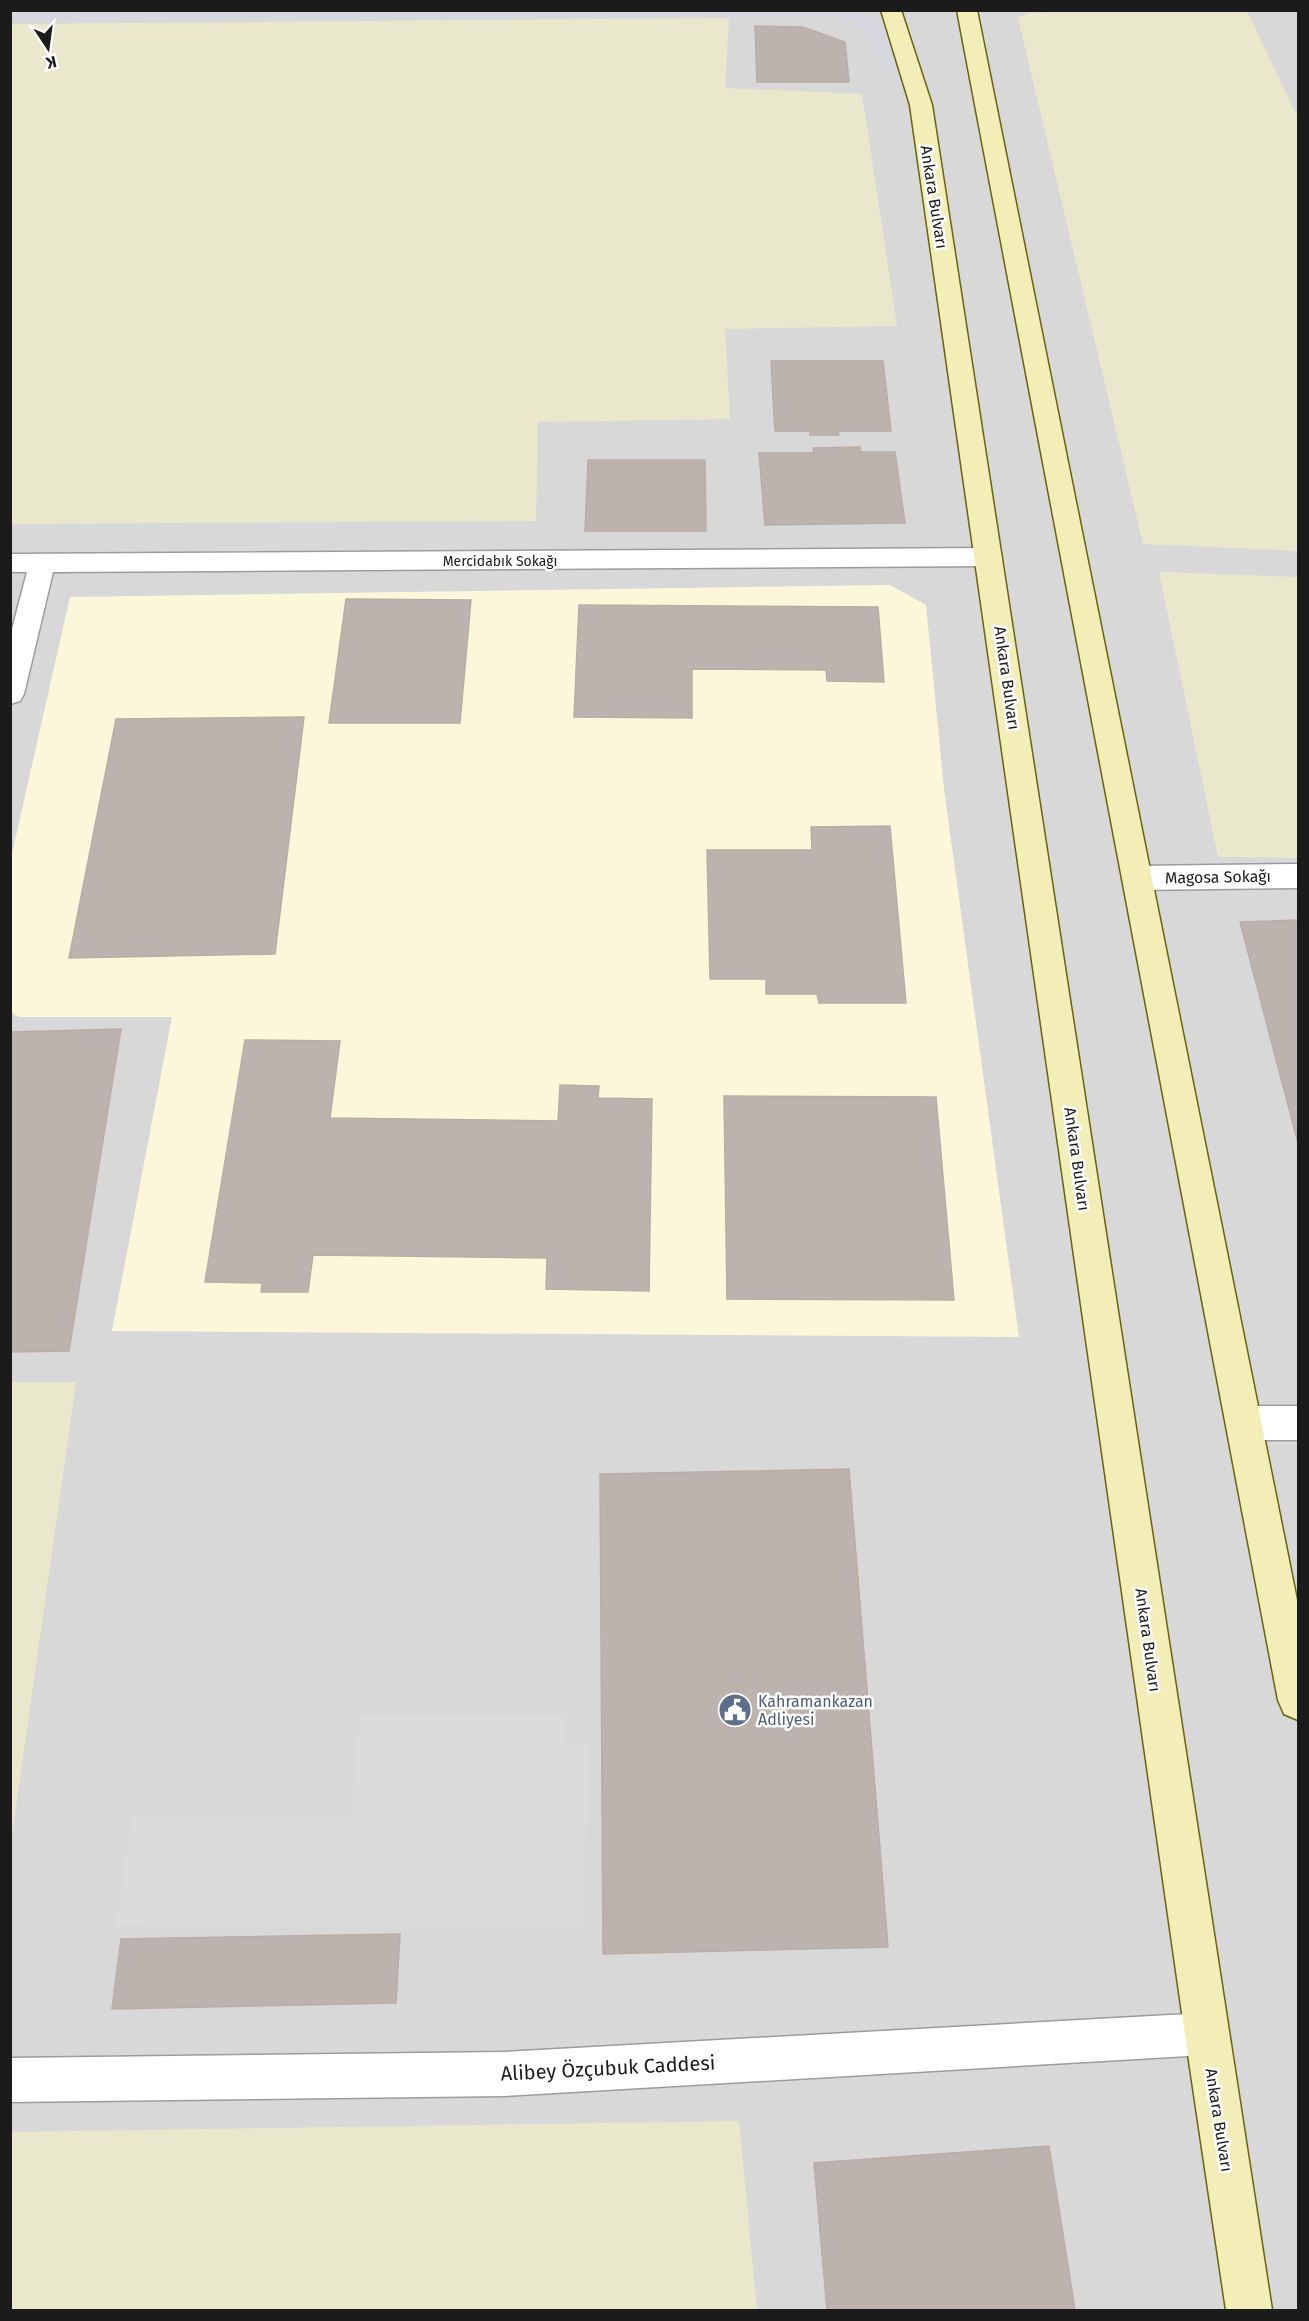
<svg xmlns="http://www.w3.org/2000/svg" width="1309" height="2321" viewBox="0 0 1309 2321" font-family="'Fira Sans',sans-serif">
	<style>
		.residential { fill: #d9d8d8 }
		.education { fill: #fcf7da }
		.farmland { fill: #e9e8cd }
		.parking { fill: #dbdbdb }
		.plaza { fill: #d6d7e1 }
		.building { fill: #bcb2ae; stroke: #bcaca5; stroke-width: 1.5 }
		.lines { fill: none; stroke-linecap: round; stroke-linejoin: round }
		.minor-casing { stroke: #9c9c9c; stroke-width: 3 }
		.secondary-casing { stroke: #66640d; stroke-width: 3 }
		.minor { fill: #fff; fill-rule: evenodd }
		.secondary { fill: #f3eeb8; fill-rule: evenodd }
		.labels { text-anchor: middle; dominant-baseline: central; stroke-width: 5; stroke-linejoin: round; paint-order: stroke }
		.far-street-label { font-size: 14px; fill: #1b1b1b; stroke: #fff }
		.street-label { font-size: 16px; fill: #1b1b1b; stroke: #fff }
		.service-label { font-size: 16px; fill: #4e5e75; stroke: #fff; text-anchor: start }
		.near-street-label { font-size: 20px; fill: #1b1b1b; stroke: #fff }
	</style>
	<rect width="100%" height="100%" fill="#ece7e1"/>
	<path class="residential" d="M11 11H1298V2310H11Z"/>
	<path class="education" d="M890 585 926 605 944 789 1019 1337 112 1331 172 1017H19L11 1012V858L70 597Z"/>
	<path class="farmland" d="M1134 10 1247 11 1298 118V551L1143 544 1018 18 1029 13Z
		M729 18 725 88 862 94 897 326 725 329 730 419 538 422 536 521 11 524V24Z
		M1159 572 1298 577V858L1218 857Z
		M11 1382H76L11 1842 10 1382Z
		M739 2121 757 2310H11V2132Z"/>
	<path class="parking" d="M360 1714 566 1715 565 1745H588L584 1928 116 1926 132 1816 351 1817Z"/>
	<path class="plaza" d="M345 10 858 11 877 20 907 66 885 68 865 30 839 16 11 21 10 13Z"/>
	<path class="building" d="M755 26 803 27 845 42 849 82H757Z
		M771 361H883L891 431H838L839 435H810V431H775Z
		M860 447V452H895L905 523 765 525 759 453H814L813 448Z
		M588 460H705L706 531H585Z
		M346 599 471 600 460 723H329Z
		M579 605 878 607 884 682 827 681 826 670 692 669V718L574 717Z
		M304 717 275 954 69 958 116 719Z
		M890 826 906 1003H819L817 994H766V979H710L707 850H812L811 827Z
		M1298 920V1143L1240 922Z
		M121 1029 69 1351 10 1352V1032Z
		M245 1040 340 1041 330 1118 558 1121 560 1085 599 1086 598 1098 652 1099 649 1291 546 1289 547 1258 313 1255 308 1292H261L262 1283 205 1282Z
		M724 1096 936 1097 954 1300 727 1299Z
		M849 1469 888 1947 603 1954 600 1474Z
		M400 1934 396 2003 112 2009 121 1939Z
		M1049 2146 1075 2310H827L814 2163Z"/>
	<g class="lines">
		<defs>
			<path id="minor" d="M989 548 998 551 1002 557 998 563 989 566 53 572 24 694 20 701 10 704V637L27 572H10V554Z
				M1298 864V888L1138 890 1127 886 1123 878 1127 870 1138 866Z
				M1244 1406H1298V1440H1244L1231 1435 1226 1423 1231 1411Z
				M1206 2013 1221 2019 1227 2034 1221 2049 1206 2055 505 2096 10 2102V2058L505 2052Z"/>
			<path id="secondary" d="M881 10H901L932 105 1272 2310H1226L1185 2034 910 105Z
				M957 10H977L1298 1605V1720L1284 1714 1278 1700Z"/>
		</defs>
		<use href="#minor" class="minor-casing"/>
		<use href="#secondary" class="secondary-casing"/>
		<use href="#minor" class="minor"/>
		<use href="#secondary" class="secondary"/>
	</g>
	<defs>
		<symbol id="civic-disc" viewBox="-11 -11 22 22"><circle r="9.5" fill="#5c6f8a" stroke="#fff"/><path d="M-.6-6.5H3V-4.5H.6V-3L4-1V1h2V6H-6V1h2V-1L-.6-3ZM-1.2 2.5V6h2.4V2.5Z" fill="#fff"/></symbol>
	</defs>
	<g fill-rule="evenodd">
		<use href="#civic-disc" x="716" y="1691" width="38" height="38"/>
	</g>
	<g class="labels">
		<g class="far-street-label">
			<text x="500" y="561">Mercidabık Sokağı</text>
		</g>
		<g class="street-label">
			<text transform="translate(934 197) rotate(81)">Ankara Bulvarı</text>
			<text transform="translate(1007 678) rotate(82)">Ankara Bulvarı</text>
			<text transform="translate(1218 877) rotate(-1)">Magosa Sokağı</text>
			<text transform="translate(1077 1159) rotate(82)">Ankara Bulvarı</text>
			<text transform="translate(1148 1640) rotate(82)">Ankara Bulvarı</text>
			<text transform="translate(1219 2120) rotate(81)">Ankara Bulvarı</text>
		</g>
		<g class="service-label">
			<text x="758" y="1701">Kahramankazan<tspan x="758" dy="18">Adliyesi</tspan></text>
		</g>
		<g class="near-street-label">
			<text transform="translate(608 2068) rotate(-3)">Alibey Özçubuk Caddesi</text>
		</g>
	</g>
	<rect width="1309" height="2321" fill="none" stroke="#1b1b1b" stroke-width="24"/>
	<g transform="translate(48 48) rotate(167)" stroke="#ffffff" stroke-width="4.5" paint-order="stroke">
	<path d="M0-4.5L10 22L0 15L-10 22Z" fill="#1b1b1b"/>
	<text y="-9" font-size="16" font-weight="bold" text-anchor="middle" fill="#1b1b1b">K</text>
	</g>
</svg>
